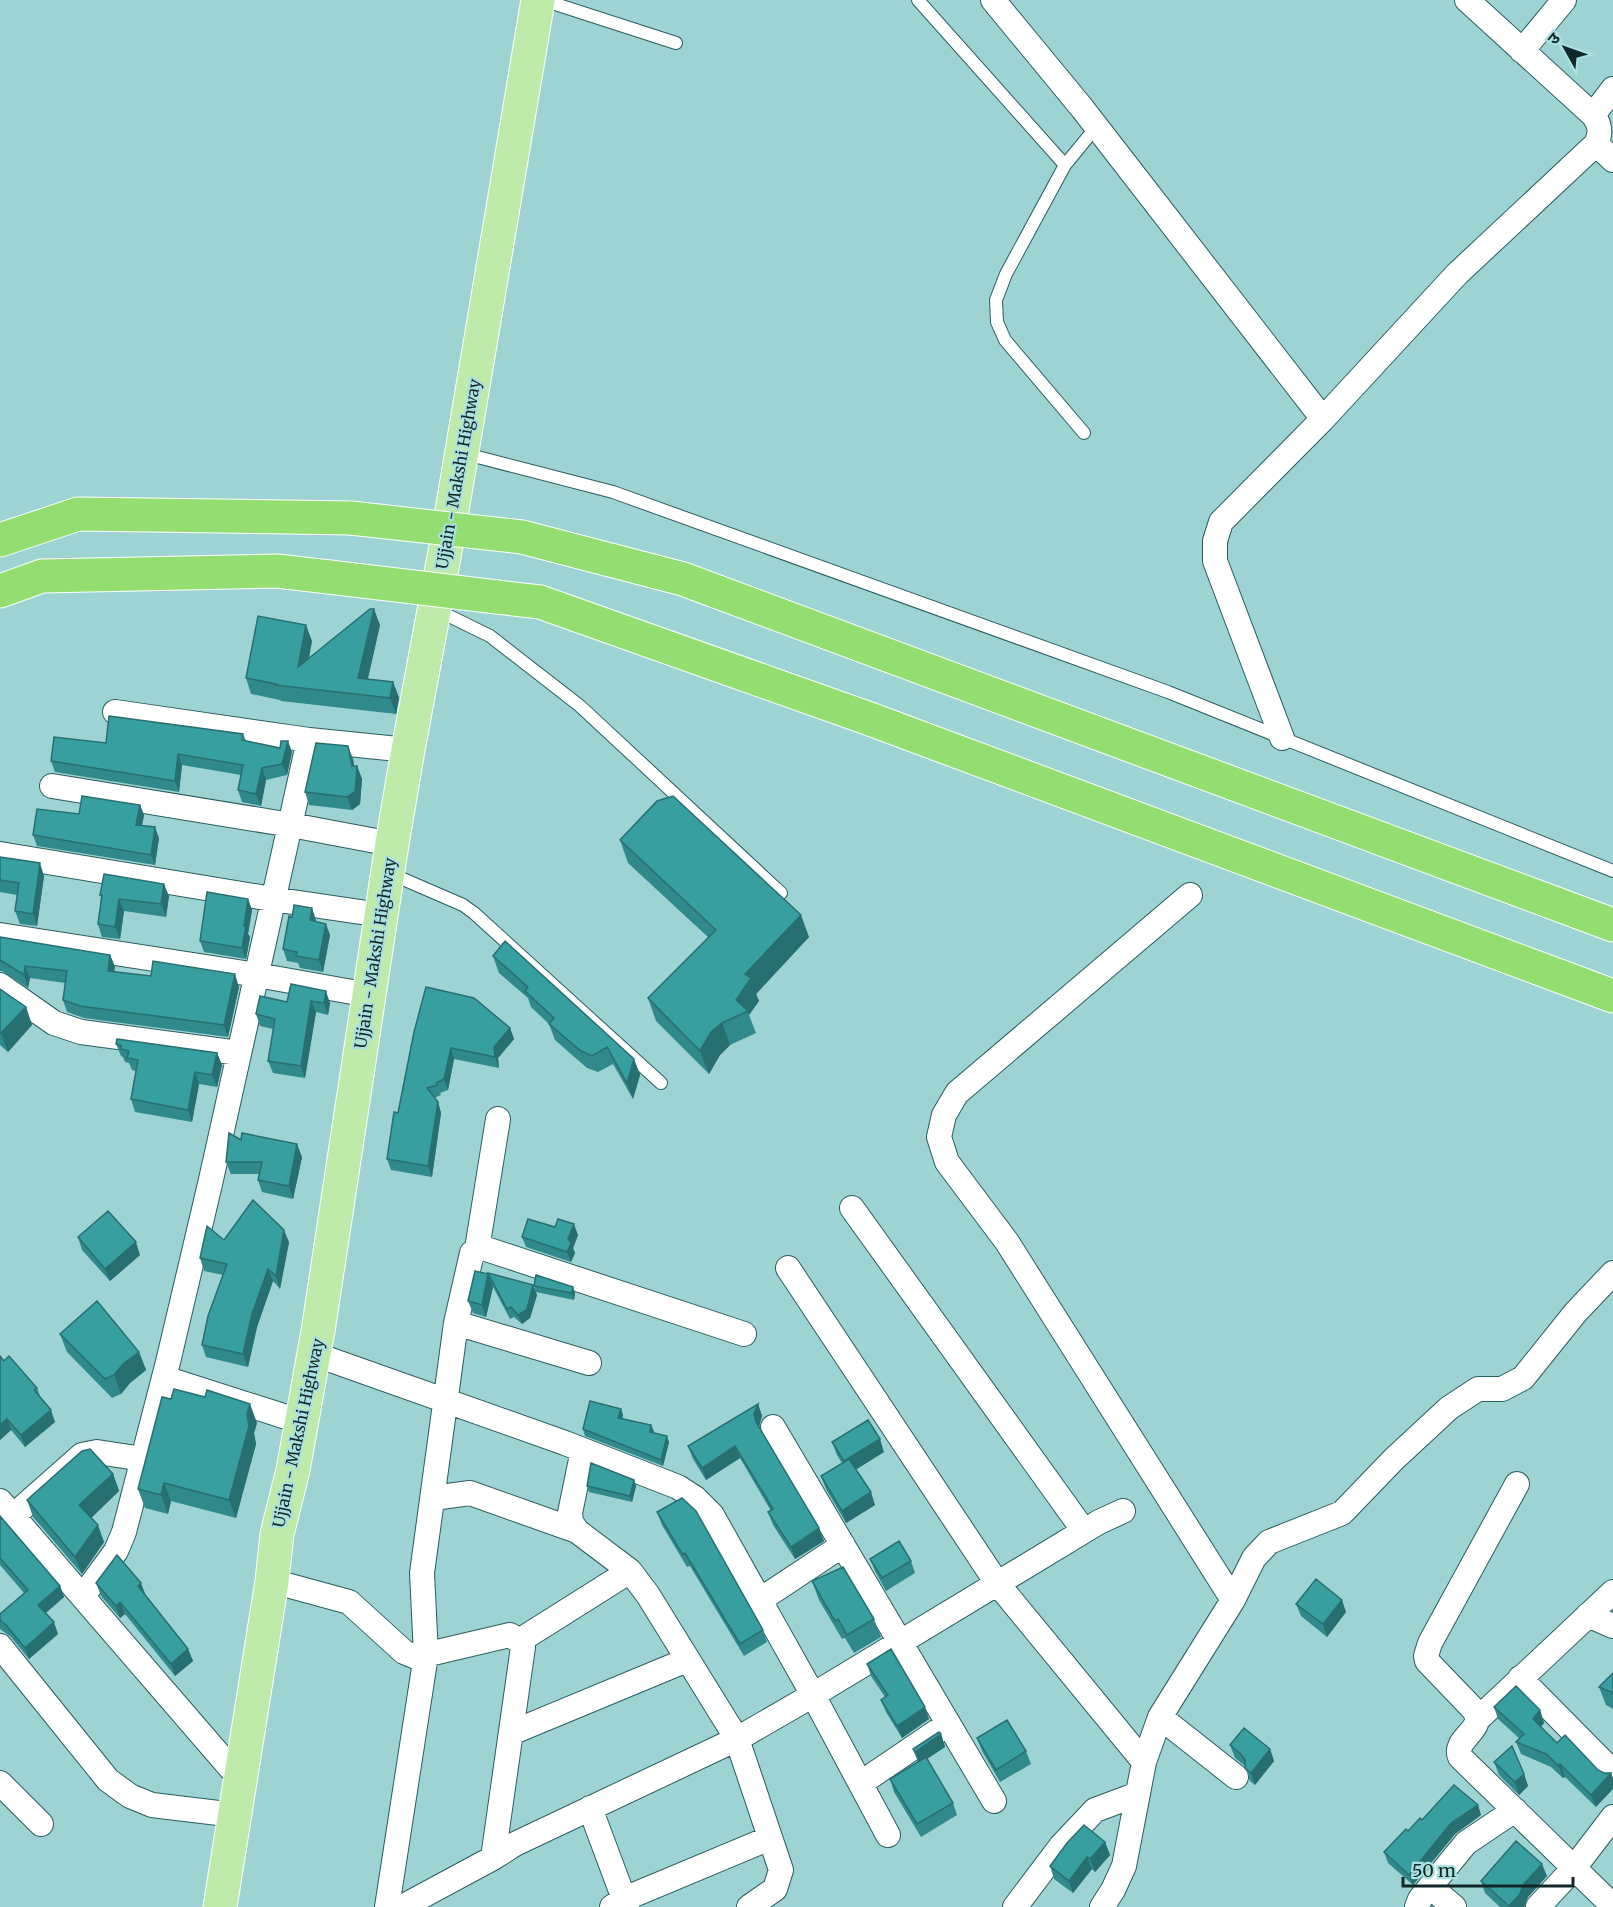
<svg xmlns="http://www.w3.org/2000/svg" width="1613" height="1907" viewBox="0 0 1613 1907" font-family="Merriweather,'Noto Sans Devanagari',serif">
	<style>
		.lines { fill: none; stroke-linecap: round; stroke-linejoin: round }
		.lane-casing { stroke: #2a5d5e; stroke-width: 14 }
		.street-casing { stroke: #2a5d5e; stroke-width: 26 }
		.primary-casing { stroke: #fff; stroke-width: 35 }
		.highway-casing { stroke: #fff; stroke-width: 35 }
		.lane { stroke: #fff; stroke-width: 12 }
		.street { stroke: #fff; stroke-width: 24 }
		.primary { stroke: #bfebaa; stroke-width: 33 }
		.highway { stroke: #94dd71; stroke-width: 33 }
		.highway-bridge-casing { stroke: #fff; stroke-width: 35; stroke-linecap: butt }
		.highway-bridge { stroke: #94dd71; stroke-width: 33 }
		.wall { fill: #30898a }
		.shaded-wall { fill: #276f71 }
		.building { fill: #389fa1; stroke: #276f71; stroke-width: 1.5 }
		.labels { text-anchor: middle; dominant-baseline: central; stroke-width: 4.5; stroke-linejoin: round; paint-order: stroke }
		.street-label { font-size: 16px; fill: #112727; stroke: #abe0e0 }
	</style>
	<rect width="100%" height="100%" fill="#9ed3d3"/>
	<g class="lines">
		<defs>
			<path id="lane" d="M543 0 676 43
				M918 0 1065 165 1006 274 996 300 997 322 1005 340 1084 433
				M1065 165 1097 126
				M462 453 613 492 1168 692 1613 871
				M435 609 490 636 580 706 781 893
				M389 873 463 905 474 913 661 1083"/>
			<path id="street" d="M993 0 1082 108 1323 419 1221 522 1215 541V561L1282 738
				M1522 51 1564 0
				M1593 115 1613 89
				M1596 144 1613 160
				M1323 419 1457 274 1596 144C1602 132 1600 124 1593 115L1467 0
				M115 712 309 740
				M52 786 291 825 392 844
				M0 854 272 899 381 915
				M1190 895 957 1093 944 1115 939 1137 947 1162 1007 1242 1233 1600
				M0 935 257 975 369 995
				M0 985 54 1023 81 1032 239 1053
				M852 1208 1084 1531
				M477 1249 498 1119
				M788 1268 997 1583 1144 1762
				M456 1323 589 1363
				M314 1354 565 1443 678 1487 695 1498 712 1515 813 1695 888 1835
				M164 1378 302 1422
				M773 1427 994 1801
				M583 1450 570 1513 571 1522 577 1531 630 1571 648 1595 737 1739 781 1870 775 1889 749 1907
				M1517 1484 1430 1643 1426 1656 1427 1661 1473 1709C1489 1729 1452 1738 1460 1757L1613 1906
				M433 1498 470 1493 577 1531
				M0 1501 240 1779
				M13 1516 82 1455 97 1452 143 1459
				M272 1581 349 1602 404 1652 416 1657 510 1635 519 1641 523 1647 493 1858
				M83 1596 116 1551 124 1532 168 1362 210 1184 309 740 408 750
				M760 1600 843 1545
				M1588 1615 1613 1626
				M519 1641 630 1571
				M0 1646 108 1780 130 1796 152 1805 235 1815
				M1520 1678 1613 1772
				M1160 1717 1236 1777
				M1478 1719 1613 1592
				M511 1733 687 1660
				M0 1783 41 1824
				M861 1783 948 1724
				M590 1808 627 1907
				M1441 1896 1454 1907
				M387 1907 426 1655 422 1573 456 1323 472 1253 483 1248 744 1334
				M402 1907 493 1858 515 1844 737 1739 808 1698 1099 1522 1123 1511
				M612 1907 624 1899 770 1838
				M1015 1907 1061 1846 1095 1810 1138 1794
				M1102 1907 1113 1890 1124 1866 1144 1762 1160 1717 1233 1600 1254 1558 1269 1542 1342 1513 1394 1459 1449 1408 1478 1389H1502L1523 1378 1576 1312 1613 1273
				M1417 1907 1420 1899 1466 1843 1515 1810
				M1538 1907 1574 1868 1613 1817"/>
			<path id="primary" d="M220 1907 272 1581 277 1534 293 1470 318 1331 392 844 408 750 446 546 538 0"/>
			<path id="highway" d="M522 537 683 579 1613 925
				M0 540 78 514 351 518
				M0 591 42 576 277 571 329 577
				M497 597 540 602 870 719 1613 996"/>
		</defs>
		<use href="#lane" class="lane-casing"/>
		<use href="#street" class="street-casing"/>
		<use href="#primary" class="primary-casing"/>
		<use href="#highway" class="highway-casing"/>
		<use href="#lane" class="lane"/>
		<use href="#street" class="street"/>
		<use href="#primary" class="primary"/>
		<use href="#highway" class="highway"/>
		<defs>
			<path id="highway-bridge" d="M351 518 522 537
				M329 577 497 597"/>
		</defs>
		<use href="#highway-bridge" class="highway-bridge-casing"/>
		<use href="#highway-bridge" class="highway-bridge"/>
	</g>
	<path class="wall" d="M380 625 368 679 393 682 399 698 396 714 281 701 280 700 251 694 246 678 312 641 309 658Z
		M243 734 246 741 292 752 287 775 266 780 261 806 242 802 238 790 241 775 182 765 179 792 55 772 51 761 106 743Z
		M353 759 354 766H357L362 779 360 804 352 810 309 805 305 792Z
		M140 805 144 815 142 826 159 838 155 865 37 846 33 835 79 814Z
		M620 840 809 937 756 994 759 1001 749 1015 756 1033 730 1045 720 1055 709 1074 656 1021 648 998 709 938 628 863Z
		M0 857 44 876 37 926 20 924 15 911 17 895 0 892Z
		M100 895 169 896 166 917 124 911 120 939 102 937 98 924 101 898Z
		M248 899 252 910 248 934 250 937 246 959 204 952 200 941Z
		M316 920V922L330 935 323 972 300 968 298 963 287 961 283 949Z
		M0 937 110 955 115 967 114 972 239 987 228 1037 84 1018 67 1012 63 1000 65 983 30 978 28 988 2 971H0Z
		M493 956 634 1059 640 1075 633 1099 613 1064 598 1072 587 1068 555 1040 549 1024 531 1007 528 998 499 973Z
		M291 984 330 1003 328 1015 316 1012 305 1078 273 1073 268 1061 273 1029 260 1026 256 1014 287 1002Z
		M0 989 26 1007 32 1025 8 1052 0 1045Z
		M510 1028 514 1039 498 1058 499 1068 454 1059 448 1090 440 1093 441 1095 434 1098 438 1102 441 1113 432 1177 391 1170 387 1159 398 1113 414 1032Z
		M116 1044 217 1053 222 1065 217 1087 199 1084 192 1122 135 1112 131 1099 136 1071 132 1070 129 1063 125 1062 123 1057 121 1056Z
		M241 1140 302 1157 293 1199 262 1192 258 1180 259 1174H231L226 1162Z
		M578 1235 573 1248 575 1253 571 1262 526 1247 522 1237Z
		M78 1237 140 1255 110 1281 82 1250Z
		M224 1240 289 1242 280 1289 273 1281 257 1327 248 1367 206 1357 202 1345 223 1275 204 1271 200 1258Z
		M475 1271 533 1285 537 1295 530 1318 522 1324 514 1317 510 1319 492 1285 493 1287 486 1317 473 1313 468 1301Z
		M534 1286 575 1293 574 1300 536 1292Z
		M60 1334 139 1352 146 1370 130 1383 121 1394 112 1398 67 1352Z
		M0 1356 4 1361 37 1388 40 1396 55 1422 25 1447 11 1430 0 1440Z
		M758 1404 762 1416 759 1426 824 1541 795 1559 773 1525 768 1512 771 1511 740 1458 706 1480 693 1459 688 1446Z
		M621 1409 623 1415 622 1418 651 1425 653 1433 669 1442 663 1466 585 1436 583 1429Z
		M257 1423 254 1433 256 1444 236 1518 171 1501 168 1514 145 1508 138 1489Z
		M832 1442 884 1452 856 1469 875 1505 846 1523 826 1489 821 1476 842 1463 837 1455Z
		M113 1474 119 1491 91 1518 104 1542 82 1574 33 1517 27 1500Z
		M634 1480 636 1486 632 1502 589 1492 587 1486Z
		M657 1512 763 1630 767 1642 744 1656 690 1566 687 1567 662 1525Z
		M0 1516 60 1586 64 1597 46 1613 58 1634 29 1659 11 1637 0 1629V1614L24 1593 0 1565Z
		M870 1559 911 1561 915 1573 886 1591 875 1571Z
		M812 1581 874 1619 881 1637 854 1653 845 1638 842 1639 819 1600Z
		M96 1583 146 1596 188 1649 193 1661 175 1676 125 1614 120 1618 101 1596Z
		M1296 1604 1346 1612 1327 1637 1301 1616Z
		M867 1664 929 1719 902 1738 886 1712 881 1700 885 1697 871 1676Z
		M1613 1673V1709L1606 1705 1599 1687Z
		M1494 1707 1540 1710 1544 1723 1541 1727 1557 1743 1598 1770 1596 1807 1565 1777 1563 1778 1551 1767 1521 1754 1516 1742 1519 1738 1498 1719Z
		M941 1734 945 1747 927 1759 953 1803 957 1815 921 1837 894 1792 890 1779 918 1762 913 1749Z
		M977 1738 1026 1751 1031 1764 1000 1782 982 1751Z
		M1230 1745 1270 1749 1274 1761 1255 1785 1250 1781 1245 1766 1235 1758Z
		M1494 1762 1524 1774 1528 1786 1519 1795 1499 1775Z
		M1478 1805 1481 1815 1455 1834 1413 1885 1388 1863 1384 1852 1408 1831 1422 1820Z
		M1105 1842 1110 1855 1095 1872 1092 1869 1073 1893 1054 1879 1050 1866Z
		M1547 1876 1528 1897 1524 1907H1500L1485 1893 1481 1881Z"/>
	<path class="shaded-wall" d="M374 609 380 625 364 694 358 678Z
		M306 625 312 641 304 682 298 667Z
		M393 682 399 698 396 714 390 698Z
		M288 741 292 752 287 775 282 764Z
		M348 746 353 759 356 778 352 766Z
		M178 754 182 765 179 792 175 781Z
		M357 766 362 779 360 804 352 810 347 797Z
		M262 768 266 780 261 806 256 794Z
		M140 805 144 815 140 835 136 825Z
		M155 827 159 838 155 865 151 855Z
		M40 863 44 876 37 926 33 914Z
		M164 884 169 896 166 917 161 904Z
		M119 899 124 911 120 939 115 927Z
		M248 899 252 910 248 934 250 937 246 959 242 948Z
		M312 908 316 920 314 932 310 920Z
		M801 915 809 937 756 994 759 1001 749 1015 748 1011 736 1000 745 974Z
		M326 924 330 935 323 972 319 960Z
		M110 955 115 967 112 983 108 971Z
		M25 966 30 978 28 988 24 975Z
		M235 974 239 987 228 1037 224 1025Z
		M326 991 330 1003 328 1015 324 1003Z
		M311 1001 316 1012 305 1078 301 1066Z
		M26 1007 32 1025 8 1052 1 1033Z
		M722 1023 730 1045 720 1055 709 1074 700 1051 711 1032Z
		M510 1028 514 1039 498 1058 499 1068 495 1057 494 1047Z
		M451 1048 454 1059 448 1090 444 1079Z
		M217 1053 222 1065 217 1087 212 1075Z
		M634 1059 640 1075 633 1099 627 1083Z
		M195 1072 199 1084 192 1122 188 1110Z
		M438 1102 441 1113 432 1177 428 1166Z
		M297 1144 302 1157 293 1199 289 1186Z
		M574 1224 578 1235 573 1248 575 1253 571 1262 567 1252 568 1239Z
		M284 1230 289 1242 280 1289 276 1276Z
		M136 1242 140 1255 110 1281 105 1269Z
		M268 1269 273 1281 257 1327 248 1367 243 1354 252 1314Z
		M488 1274 493 1287 486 1317 482 1305Z
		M533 1285 537 1295 530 1318 522 1324 518 1315Z
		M573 1287 575 1293 574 1300 572 1293Z
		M139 1352 146 1370 130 1383 121 1394 114 1375 123 1364Z
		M250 1404 257 1423 254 1433 256 1444 236 1518 229 1500 247 1414Z
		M758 1404 762 1416 759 1427 756 1422 754 1414Z
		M621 1409 623 1415 621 1424 618 1418Z
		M51 1410 55 1422 25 1447 21 1435Z
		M7 1419 11 1430 0 1440V1425Z
		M651 1425 654 1431 652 1438 650 1432Z
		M667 1436 669 1442 663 1466 661 1460Z
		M880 1439 884 1452 849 1474 844 1461Z
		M735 1446 740 1458 706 1480 702 1468Z
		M113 1474 119 1491 86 1523 79 1505Z
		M634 1480 636 1486 632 1502 630 1496Z
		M164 1483 171 1501 168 1514 161 1495Z
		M871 1492 875 1505 846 1523 842 1511Z
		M98 1525 104 1542 82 1574 75 1557Z
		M819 1528 824 1541 795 1559 791 1547Z
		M141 1583 146 1596 138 1586Z
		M60 1586 64 1597 42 1616 38 1605Z
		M1342 1600 1346 1612 1327 1637 1323 1624Z
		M120 1602 125 1614 120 1618 116 1606Z
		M54 1622 58 1634 29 1659 25 1648Z
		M188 1649 193 1661 175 1676 171 1664Z
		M925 1707 929 1719 902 1738 897 1726Z
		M1540 1710 1544 1723 1537 1731 1533 1719Z
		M941 1734 945 1747 919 1764 915 1752Z
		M1270 1749 1274 1761 1255 1785 1251 1773Z
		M1560 1764 1565 1777 1563 1778 1559 1766Z
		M1611 1773 1613 1778V1789L1596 1807 1591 1795Z
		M1524 1774 1528 1786 1519 1795 1515 1782Z
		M1478 1805 1481 1815 1455 1834 1413 1885 1409 1875 1451 1823Z
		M1105 1842 1110 1855 1095 1872 1090 1859Z
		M1087 1857 1092 1869 1073 1893 1069 1881Z
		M1542 1864 1547 1876 1528 1897 1524 1907H1509L1523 1885Z"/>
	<path class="building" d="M370 609H374L358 678 393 682 390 698 275 685 276 684 246 678 258 616 306 625 298 667Z
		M109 716 243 734 242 740 280 748 281 741H288L282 764 262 768 256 794 238 790 243 765 178 754 175 781 51 761 54 737 106 743Z
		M316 743 348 746 352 766H357L355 792 347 797 305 792Z
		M82 796 140 805 136 825 155 827 151 855 33 835 37 809 79 814Z
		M673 796 801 915 745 974 751 978 736 1000 748 1011 722 1023 711 1032 700 1051 648 998 716 930 620 840 657 801Z
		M0 857 40 863 33 914 15 911 19 883 0 880Z
		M104 874 164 884 161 904 119 899 115 927 98 924 102 895H100Z
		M207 892 248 899 244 926H246L242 948 200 941Z
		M294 905 312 908 310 920 326 924 319 960 296 956 297 952 283 949 289 916 292 917Z
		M0 937 110 955 108 971 151 976 153 961 235 974 224 1025 80 1006 63 1000 67 971 25 966 24 975 0 960Z
		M505 941 634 1059 627 1083 607 1047 592 1056 581 1051 549 1024 554 1018 525 991 528 987 493 956Z
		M291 984 326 991 324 1003 311 1001 301 1066 268 1061 275 1019 256 1014 260 996 287 1002Z
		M426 987 474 998 510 1028 494 1047 495 1057 451 1048 444 1079 436 1083 437 1085 427 1088 438 1102 428 1166 387 1159 394 1112 398 1113 414 1032Z
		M0 989 26 1007 1 1033H0Z
		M117 1039 217 1053 212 1075 195 1072 188 1110 131 1099 138 1060 127 1058 129 1051 121 1049V1045L116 1044Z
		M229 1133 241 1140 242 1133 297 1144 289 1186 258 1180 262 1162H226Z
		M253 1200 284 1230 276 1276 268 1269 252 1314 243 1354 202 1345 208 1316 227 1264 200 1258 207 1226 224 1240Z
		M108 1211 136 1242 105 1269 78 1237Z
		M528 1219 555 1227 558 1219 574 1224 568 1239 571 1243 567 1252 522 1237Z
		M475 1271 488 1274 482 1305 468 1301Z
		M488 1273 533 1285 527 1309 518 1315 511 1307 507 1309Z
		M536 1275 573 1287 572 1293 534 1286Z
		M97 1301 139 1352 123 1364 114 1375 105 1379 60 1334Z
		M0 1356 4 1361 9 1356 37 1388 34 1390 51 1410 21 1435 7 1419 0 1425Z
		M174 1389 205 1397 207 1390 250 1404 247 1414 249 1426 229 1500 164 1483 161 1495 138 1489 162 1397 171 1399Z
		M590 1401 621 1409 618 1418 651 1425 650 1432 667 1436 661 1460 583 1429Z
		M758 1404 754 1414 756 1422 819 1528 791 1547 768 1512 773 1509 735 1446 702 1468 688 1446Z
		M868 1420 880 1439 844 1461 832 1442Z
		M90 1449 113 1474 79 1505 98 1525 75 1557 27 1500 82 1451Z
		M849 1459 871 1492 842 1511 821 1476Z
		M591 1463 634 1480 630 1496 587 1486Z
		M682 1498 696 1511 763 1630 740 1644 685 1553 683 1555 657 1512Z
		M0 1516 60 1586 38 1605 54 1622 25 1648 7 1626 0 1620V1614L28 1590 0 1558Z
		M899 1541 911 1561 882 1578 870 1559Z
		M117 1555 141 1583 138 1586 188 1649 171 1664 120 1602 116 1606 96 1583Z
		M843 1567 874 1619 847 1635 838 1619 835 1621 812 1581Z
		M1316 1579 1342 1600 1323 1624 1296 1604Z
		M891 1649 925 1707 897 1726 881 1700 888 1695 867 1664Z
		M1613 1673V1693L1599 1687Z
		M1516 1686 1540 1710 1533 1719 1557 1743 1565 1735 1598 1770 1604 1773H1611L1591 1795 1560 1764 1559 1766 1546 1754 1516 1742 1524 1734 1494 1707Z
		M1007 1720 1026 1751 996 1770 977 1738Z
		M1244 1728 1270 1749 1251 1773 1245 1768V1760L1241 1754 1230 1745Z
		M939 1732 941 1734 915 1752 913 1749Z
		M1512 1746 1524 1774 1515 1782 1494 1762Z
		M926 1757 953 1803 917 1824 890 1779Z
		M1454 1785 1478 1805 1451 1823 1409 1875 1384 1852 1406 1829 1408 1831 1420 1818 1422 1820Z
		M1084 1825 1105 1842 1090 1859 1087 1857 1069 1881 1050 1866 1067 1843Z
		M1516 1841 1542 1864 1523 1885 1520 1894 1509 1906 1481 1881Z"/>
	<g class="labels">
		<g class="street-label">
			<text transform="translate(458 474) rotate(-80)">Ujjain - Makshi Highway</text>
			<text transform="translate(375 953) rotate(-81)">Ujjain - Makshi Highway</text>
			<text transform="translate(298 1433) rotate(-78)">Ujjain - Makshi Highway</text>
		</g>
	</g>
	<g transform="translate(1565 48) rotate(310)" stroke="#abe0e0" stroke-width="4.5" paint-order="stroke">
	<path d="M0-4.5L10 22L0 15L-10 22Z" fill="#112727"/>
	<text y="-9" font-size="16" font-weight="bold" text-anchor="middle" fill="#112727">उ</text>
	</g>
	<path d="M1403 1877v9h170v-9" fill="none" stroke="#112727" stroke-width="3"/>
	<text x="1412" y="1877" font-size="18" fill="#112727" stroke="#abe0e0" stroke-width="4.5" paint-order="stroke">50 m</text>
</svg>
